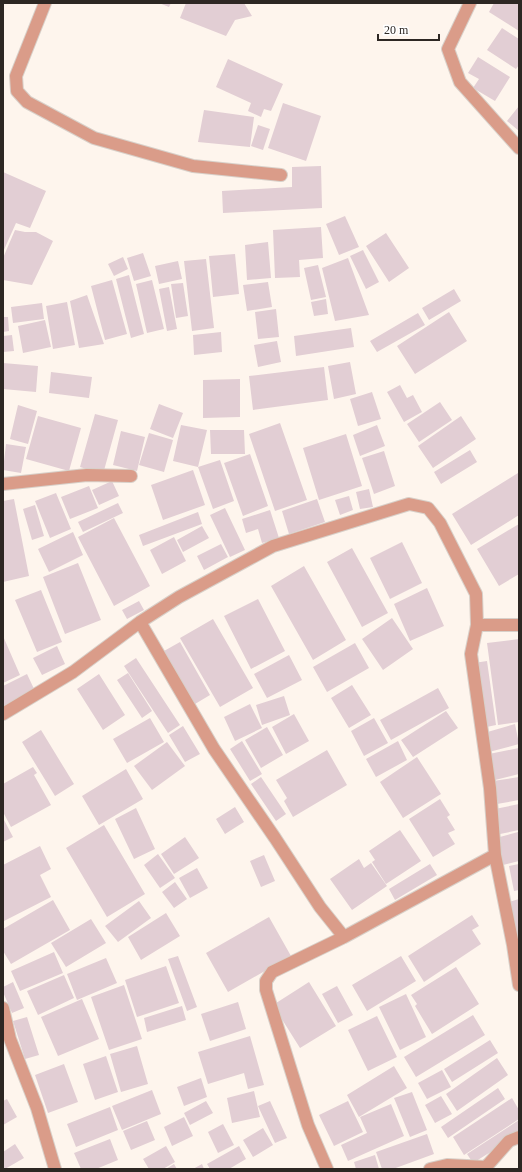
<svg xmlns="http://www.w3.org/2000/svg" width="522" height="1172" viewBox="0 0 522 1172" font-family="Georgia,serif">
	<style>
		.building { fill: #e2ced4 }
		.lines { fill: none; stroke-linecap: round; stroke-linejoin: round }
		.minor-casing { stroke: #d8d0c9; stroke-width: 14 }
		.minor { stroke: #da9c89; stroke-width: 12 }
	</style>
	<rect width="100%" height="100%" fill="#fef5ed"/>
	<path class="building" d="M159 3H171L169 7Z
		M186 3H244L252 16 235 20 226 36 180 18Z
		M494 3H519V31L489 12Z
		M502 28 519 39V65L516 69 487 50Z
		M478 57 510 77 495 101 473 88 479 79 468 73Z
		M228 59 283 84 271 111 264 109 261 117 248 111 251 103 216 87Z
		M283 103 321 116 306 161 268 148Z
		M519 106V131L507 121Z
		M204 110 254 117 250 147 198 142Z
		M258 125 270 129 263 150 251 146Z
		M321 166 322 208 223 213 222 191 292 187V167Z
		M3 172 46 191 30 228 16 223 3 252Z
		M345 216 359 247 339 255 326 224Z
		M321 227 323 258 299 260 300 277 275 278 273 230Z
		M15 230 25 232H36L53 241 32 285 3 280V258Z
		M386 233 409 268 389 282 366 246Z
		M268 242 271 278 247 280 245 245Z
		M363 250 379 282 366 289 350 256Z
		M143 253 151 276 134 281 127 258Z
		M235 254 239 294 213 297 209 256Z
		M123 257 128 269 114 276 108 264Z
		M348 258 369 315 335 321 322 268Z
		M206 259 214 328 192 331 184 261Z
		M178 261 182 279 159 284 155 266Z
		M318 265 326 297 311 300 304 268Z
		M129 275 144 334 131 338 116 279Z
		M112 280 127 334 105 340 91 286Z
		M152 280 164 329 147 333 136 284Z
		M268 282 272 307 247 311 243 285Z
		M183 283 188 316 176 318 171 284Z
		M169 287 177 329 167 331 159 289Z
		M454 289 461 301 429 320 422 308Z
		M87 295 104 344 79 348 70 301Z
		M326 299 328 314 314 316 311 302Z
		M67 302 75 345 53 349 46 306Z
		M42 303 44 319 13 323 11 307Z
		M276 309 279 337 258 339 255 312Z
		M449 312 467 341 415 374 397 346Z
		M418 313 425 325 377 352 370 341Z
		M3 317H8L9 331 3 332Z
		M45 320 51 347 23 353 18 326Z
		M351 328 354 347 296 356 294 336Z
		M221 332 222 352 194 355 193 335Z
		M12 335 14 351 3 352V336Z
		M277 341 281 362 258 367 254 345Z
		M350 362 356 394 334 399 328 366Z
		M3 363 38 366 36 392 3 389Z
		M324 367 328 400 253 410 249 376Z
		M51 372 92 377 89 398 49 393Z
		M240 379V417L203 418V380Z
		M400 385 407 398 413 395 422 412 404 422 387 392Z
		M372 392 381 419 358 426 350 399Z
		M440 402 452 420 419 442 407 424Z
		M159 404 183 413 173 438 150 429Z
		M18 405 37 411 28 444 10 439Z
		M95 414 118 420 103 474 80 467Z
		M38 416 81 428 69 471 26 459Z
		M461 416 476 439 433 468 418 446Z
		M280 423 307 500 275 511 249 434Z
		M181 425 207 430 198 467 173 461Z
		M377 425 385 446 360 456 353 435Z
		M210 430H244L245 454H211Z
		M121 431 145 437 137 471 113 465Z
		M149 433 173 440 164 472 139 465Z
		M346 434 362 486 319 500 303 448Z
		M6 444 26 447 21 473 3 470Z
		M470 450 477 462 441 484 434 472Z
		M384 451 395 486 374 494 362 458Z
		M250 454 268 506 243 516 224 463Z
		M220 460 234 501 213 509 198 467Z
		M193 470 205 505 163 520 151 485Z
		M518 473 519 515 471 545 452 514Z
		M112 481 119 496 99 505 92 490Z
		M89 486 98 508 70 519 61 497Z
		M369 489 373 507 360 509 356 492Z
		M56 493 71 529 50 538 35 501Z
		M349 496 353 510 340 515 335 500Z
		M14 499 29 576 3 582V501Z
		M317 499 325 522 289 534 282 511Z
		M118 503 123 513 83 532 78 522Z
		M35 505 44 536 32 540 23 509Z
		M225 508 245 550 230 557 210 515Z
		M270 510 279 538 262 543 258 529 246 533 242 519Z
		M198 512 202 524 143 546 139 535Z
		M114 518 150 586 114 606 78 537Z
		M519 524V574L499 586 477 549Z
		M202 526 209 538 183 552 177 540Z
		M73 532 83 555 49 572 38 549Z
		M174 537 186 561 162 574 150 550Z
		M402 542 422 583 390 599 370 558Z
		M221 544 228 557 204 570 197 556Z
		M352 548 388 613 362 627 327 562Z
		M78 563 101 620 65 634 43 577Z
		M304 566 346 640 313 660 271 586Z
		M427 588 444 626 410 641 394 604Z
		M41 590 62 642 37 652 15 600Z
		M258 599 285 651 251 669 224 616Z
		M139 601 144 610 127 619 122 610Z
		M392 618 413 649 383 670 362 639Z
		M213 619 253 688 220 707 180 638Z
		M3 636 20 675 3 683Z
		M519 639V722L498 725 487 643Z
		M180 642 210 695 195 704 164 651Z
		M355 643 369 668 327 692 313 667Z
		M57 646 65 664 42 675 33 658Z
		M289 655 302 680 267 698 254 674Z
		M136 658 180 725 168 733 124 666Z
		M487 661 496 725 482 728 474 663Z
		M128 673 152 711 142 718 117 680Z
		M27 674 35 691 3 706V686Z
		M99 674 125 715 103 730 77 689Z
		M352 685 371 715 349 728 331 698Z
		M438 688 449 708 391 740 380 720Z
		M284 696 290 715 262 725 256 705Z
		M250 704 262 728 235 741 224 717Z
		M446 711 458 728 413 757 401 740Z
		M294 714 309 741 286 754 272 727Z
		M150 718 164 742 127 763 113 739Z
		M374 718 388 743 364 756 351 731Z
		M515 724 519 744 489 752 484 733Z
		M183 726 200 754 185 762 169 735Z
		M267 727 283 755 261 768 245 740Z
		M41 730 74 784 55 796 22 742Z
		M242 741 262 774 250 781 230 749Z
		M398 741 407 760 376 777 366 759Z
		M167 742 185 766 152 790 134 766Z
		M519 748V774L495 780 489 754Z
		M327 750 347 785 293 817 284 801 287 798 276 780Z
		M417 757 441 794 403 818 380 782Z
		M33 767 37 773 34 775 51 805 11 827 3 812V784Z
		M126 769 143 799 99 825 82 796Z
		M261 777 286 814 276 821 251 784Z
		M519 777V800L497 804 493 781Z
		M440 799 450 815 447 817 455 830 448 833 455 844 433 857 409 819Z
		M519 804V830L500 834 495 809Z
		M235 807 244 822 225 834 216 819Z
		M136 808 155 849 134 859 115 819Z
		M3 818 13 837 3 842Z
		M104 825 145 894 107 917 66 848Z
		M400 830 421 861 386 884 372 862 375 860 369 851Z
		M518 832 519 861 503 865 496 838Z
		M185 837 199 858 174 874 161 854Z
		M40 846 51 869 40 875 51 897 4 921 3 865Z
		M158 854 175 878 160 888 144 865Z
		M264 855 275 881 261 887 250 861Z
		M359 859 364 868 371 863 387 886 352 910 330 879Z
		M430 864 437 875 395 900 389 889Z
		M519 864V890L514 891 509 866Z
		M197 868 208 888 190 898 179 878Z
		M175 882 187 899 174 908 162 892Z
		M519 899V940H518L509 902Z
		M53 900 70 930 11 964 3 951V929Z
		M139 901 151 918 118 942 105 926Z
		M166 913 180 936 141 960 128 937Z
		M472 915 479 926 472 930 481 944 424 982 408 956Z
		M269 917 291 956 228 992 206 953Z
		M91 919 106 943 66 967 51 943Z
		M54 952 63 973 20 991 11 971Z
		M178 956 197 1007 187 1011 168 959Z
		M401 956 416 981 367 1011 352 985Z
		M106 958 117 983 77 1000 67 974Z
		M166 966 179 1003 137 1017 125 980Z
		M456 967 479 1004 432 1034 415 1006 417 1004 411 995Z
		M64 975 74 998 38 1015 27 991Z
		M13 982 24 1008 12 1013 3 992V987Z
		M309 982 336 1026 300 1048 273 1005Z
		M124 985 142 1039 109 1050 91 997Z
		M337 986 353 1015 338 1023 322 994Z
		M406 994 426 1037 400 1050 379 1007Z
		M82 999 99 1039 58 1056 41 1017Z
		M238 1002 246 1029 210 1041 201 1014Z
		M182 1006 186 1020 147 1032 144 1018Z
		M473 1015 485 1035 416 1077 404 1057Z
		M377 1016 397 1057 368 1071 348 1030Z
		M27 1017 39 1055 25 1059 13 1021Z
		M250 1036 264 1085 248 1089 244 1073 208 1084 198 1052Z
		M490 1040 498 1053 452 1082 444 1069Z
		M137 1046 148 1084 121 1092 110 1054Z
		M106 1056 118 1092 95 1100 83 1064Z
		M497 1058 508 1075 457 1111 446 1094Z
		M64 1064 78 1102 48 1113 35 1075Z
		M394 1066 407 1088 359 1117 347 1095Z
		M442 1070 451 1087 427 1099 418 1083Z
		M201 1078 207 1097 184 1106 177 1087Z
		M498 1088 505 1099 448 1138 441 1127Z
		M152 1090 161 1114 122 1130 112 1106Z
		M254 1091 260 1117 232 1123 227 1098Z
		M412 1092 427 1130 410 1137 394 1098Z
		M441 1096 452 1114 435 1123 425 1105Z
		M512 1098 519 1110V1119L464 1155 453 1137Z
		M7 1099 17 1117 3 1125V1101Z
		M206 1101 213 1113 190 1125 184 1113Z
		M270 1101 287 1138 275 1143 258 1106Z
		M348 1101 363 1132 334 1146 319 1115Z
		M391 1104 404 1136 348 1161 341 1145 367 1133 360 1117Z
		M110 1107 118 1130 76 1147 67 1124Z
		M184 1117 193 1136 172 1146 164 1127Z
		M519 1120V1134L473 1163 467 1154Z
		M147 1121 155 1140 131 1150 123 1131Z
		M223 1124 234 1145 218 1153 208 1132Z
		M263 1128 273 1145 253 1157 243 1140Z
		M427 1134 434 1154 393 1169H382L376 1152Z
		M110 1139 118 1160 96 1169H81L74 1153Z
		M15 1144 24 1158 5 1169 3 1166V1152Z
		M166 1146 175 1162 163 1169H149L143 1159Z
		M239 1146 246 1159 229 1169H210L207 1164Z
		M375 1155 379 1169H356L354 1162Z
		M174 1164 177 1169H166Z
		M202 1164 204 1169H193Z"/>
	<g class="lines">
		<defs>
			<path id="minor" d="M45 3 16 76 17 91 27 102 94 138 193 166 281 175
				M470 3 448 49 460 82 519 148
				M3 484 87 475 131 476
				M140 622 214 749 275 838 320 907 344 937
				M477 625H519
				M3 714 73 672 140 622 179 597 273 546 409 504 428 508 440 523 476 594 477 625 471 654 490 788 495 855 513 945 519 985
				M3 1008 10 1039 37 1108 55 1169
				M327 1169 308 1125 266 990V981L272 972 344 937 495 855
				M430 1169 447 1165 486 1167 509 1141 519 1137"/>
		</defs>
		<use href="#minor" class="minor-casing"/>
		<use href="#minor" class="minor"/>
	</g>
	<rect width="522" height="1172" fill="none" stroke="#2d2723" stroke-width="8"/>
	<path d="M378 34v6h61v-6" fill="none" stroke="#2d2723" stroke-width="2"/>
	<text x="384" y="34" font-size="12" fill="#2d2723" stroke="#ffffff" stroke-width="3" paint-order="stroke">20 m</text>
</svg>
